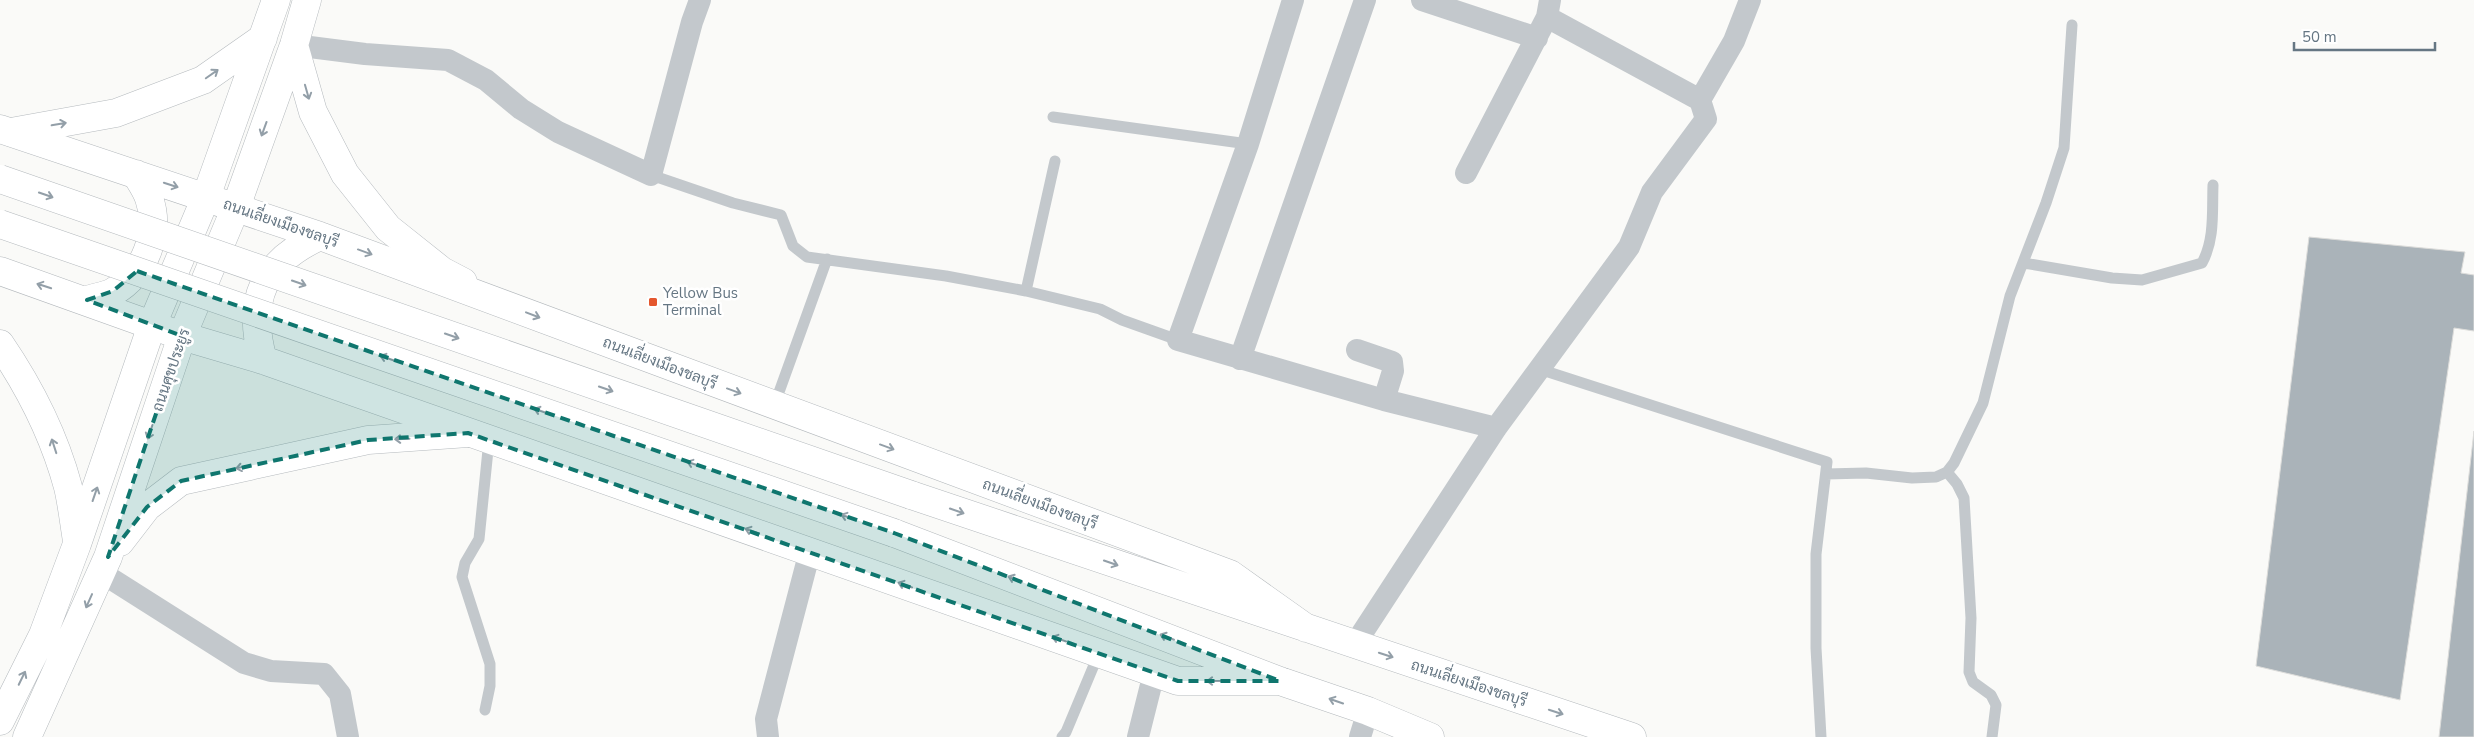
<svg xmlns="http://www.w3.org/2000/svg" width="2474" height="737" viewBox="0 0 2474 737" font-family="'Nunito Sans',Sarabun,sans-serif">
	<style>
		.building { fill: #aab3b9; stroke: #dcdcda }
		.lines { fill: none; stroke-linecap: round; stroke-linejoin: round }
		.primary-casing { stroke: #b5babe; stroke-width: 29 }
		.highway-casing { stroke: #b4b9bd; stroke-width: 29 }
		.lane { stroke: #c3c8cc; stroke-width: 11 }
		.street { stroke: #c3c8cc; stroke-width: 22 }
		.primary { stroke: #fff; stroke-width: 28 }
		.highway { stroke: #fff; stroke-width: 28 }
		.highway-bridge-casing { stroke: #b4b9bd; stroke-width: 29; stroke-linecap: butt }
		.highway-bridge { stroke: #fff; stroke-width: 28 }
		.oneway { stroke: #939fa8 }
		.marked { fill: #0f766e; fill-opacity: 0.2; stroke: #0f766e; stroke-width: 4; stroke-dasharray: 10 6; stroke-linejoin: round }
		.poi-dot { fill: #e4572e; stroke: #fff; stroke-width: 2 }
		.labels { text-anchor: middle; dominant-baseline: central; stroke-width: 5; stroke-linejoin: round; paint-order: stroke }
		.street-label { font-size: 15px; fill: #657683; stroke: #fff }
		.poi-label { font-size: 15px; fill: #657683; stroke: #fff; text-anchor: start }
	</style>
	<rect width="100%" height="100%" fill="#fafaf8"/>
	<path class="building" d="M2309 237 2465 252 2461 273 2474 275V331L2454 328 2400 700 2256 666Z
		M2474 431V737H2439Z"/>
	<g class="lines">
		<defs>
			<path id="primary" d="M294 45 313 112 345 174 388 228 442 271 463 282
				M11 132 116 113 203 80 263 38
				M0 344C30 388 54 435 68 487 72 504 74 523 77 541
				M120 542 147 507 181 481 368 440 468 433
				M0 721 43 635 77 544 152 325 206 197 276 0
				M27 737 108 557 182 336 236 207 294 45 307 0"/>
			<path id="highway" d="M0 129 320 236 1230 574 1306 628
				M0 271 182 336 263 360 1178 681H1280
				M87 300C95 297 106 296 113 292 145 274 161 232 149 198 146 189 140 181 136 174
				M263 360C246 300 263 262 320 236
				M911 495 1632 737
				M894 533 1280 681 1368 711 1430 737"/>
		</defs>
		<use href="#primary" class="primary-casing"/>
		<use href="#highway" class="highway-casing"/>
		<path class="lane" d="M1053 117 1248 144
			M651 175 733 203 781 215 793 246 807 257 946 276 1026 291 1100 309 1122 320 1178 340
			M2024 263 2112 278 2142 280 2202 263C2215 239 2212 212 2213 185
			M1026 291 1055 161
			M1539 369 1827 462 1816 554V648L1821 737
			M774 406 827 259
			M1947 472 1957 484 1964 498 1971 618 1969 672 1973 682 1991 695 1996 705 1992 737
			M1826 474 1866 473 1912 478 1936 477 1947 472 1954 463 1983 403 2010 296 2046 203 2064 148 2072 25
			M485 710 490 686V664L462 577 465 563 479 539 489 440
			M1062 737 1066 732 1099 653"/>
		<path class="street" d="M1293 0 1248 144 1178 340 1384 400 1496 428
			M1422 0 1537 38
			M294 45 365 54 448 60 486 80 521 109 558 132 651 175 692 22 700 0
			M1700 100 1734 41 1750 0
			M1466 173 1547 17 1550 0
			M1357 350 1392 362 1393 371 1384 400
			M1240 359 1365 0
			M102 573 244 663 271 671 324 674 340 694 348 737
			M1355 644 1496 428 1629 247 1652 192 1706 119 1700 100 1547 17
			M768 737 766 719 810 551
			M1138 737 1154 673
			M1360 737 1368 711"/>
		<use href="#primary" class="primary"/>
		<use href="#highway" class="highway"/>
		<defs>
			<path id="highway-bridge" d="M0 179 911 495
				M0 224 894 533"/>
		</defs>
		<use href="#highway-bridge" class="highway-bridge-casing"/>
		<use href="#highway-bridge" class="highway-bridge"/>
	</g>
	<defs><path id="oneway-shaft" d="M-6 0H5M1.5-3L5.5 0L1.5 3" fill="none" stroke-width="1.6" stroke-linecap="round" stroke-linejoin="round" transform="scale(1.25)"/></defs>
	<g class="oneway">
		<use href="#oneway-shaft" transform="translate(212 74) rotate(-35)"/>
		<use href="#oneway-shaft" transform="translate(307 92) rotate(74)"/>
		<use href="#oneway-shaft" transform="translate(59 124) rotate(-10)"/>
		<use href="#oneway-shaft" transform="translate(264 129) rotate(110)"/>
		<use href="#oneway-shaft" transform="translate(171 185) rotate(18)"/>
		<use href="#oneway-shaft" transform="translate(46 195) rotate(19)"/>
		<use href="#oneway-shaft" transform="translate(365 252) rotate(20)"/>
		<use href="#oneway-shaft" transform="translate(299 283) rotate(19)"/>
		<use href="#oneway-shaft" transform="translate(44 286) rotate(-162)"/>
		<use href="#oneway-shaft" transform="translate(533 315) rotate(21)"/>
		<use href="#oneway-shaft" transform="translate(452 336) rotate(19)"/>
		<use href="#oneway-shaft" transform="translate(387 358) rotate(-161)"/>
		<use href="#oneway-shaft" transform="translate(606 389) rotate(19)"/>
		<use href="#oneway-shaft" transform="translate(734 391) rotate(20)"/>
		<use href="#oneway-shaft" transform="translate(541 411) rotate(-161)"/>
		<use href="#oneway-shaft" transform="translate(150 432) rotate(109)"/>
		<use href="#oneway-shaft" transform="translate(402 439) rotate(178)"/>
		<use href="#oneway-shaft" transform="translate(54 446) rotate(-108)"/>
		<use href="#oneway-shaft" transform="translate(887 447) rotate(20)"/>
		<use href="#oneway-shaft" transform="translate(694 464) rotate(-161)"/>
		<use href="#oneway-shaft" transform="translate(243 467) rotate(168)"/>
		<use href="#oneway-shaft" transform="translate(95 494) rotate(-71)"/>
		<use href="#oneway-shaft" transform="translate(957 511) rotate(19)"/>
		<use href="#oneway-shaft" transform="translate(848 517) rotate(-161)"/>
		<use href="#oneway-shaft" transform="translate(752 531) rotate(-161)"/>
		<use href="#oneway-shaft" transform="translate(1111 563) rotate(19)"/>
		<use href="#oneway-shaft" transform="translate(1015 579) rotate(-159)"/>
		<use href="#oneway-shaft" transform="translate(905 585) rotate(-161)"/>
		<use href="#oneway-shaft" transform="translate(89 601) rotate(114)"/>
		<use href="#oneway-shaft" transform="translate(1167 637) rotate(-159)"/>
		<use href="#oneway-shaft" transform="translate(1059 639) rotate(-161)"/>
		<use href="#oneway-shaft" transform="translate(1386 655) rotate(18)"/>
		<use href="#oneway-shaft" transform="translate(22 678) rotate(-64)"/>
		<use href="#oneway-shaft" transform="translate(1214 681) rotate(-180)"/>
		<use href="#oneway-shaft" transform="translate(1336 701) rotate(-161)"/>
		<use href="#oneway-shaft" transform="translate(1556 712) rotate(18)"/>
	</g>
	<path class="marked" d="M137 271 894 533 1280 681H1178L468 433 368 440 181 481 147 507 108 557 182 336 87 300 113 291Z"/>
	<rect class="poi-dot" x="648" y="297" width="10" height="10" rx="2.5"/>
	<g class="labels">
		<g class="street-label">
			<text transform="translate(281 223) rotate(19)">ถนนเลี่ยงเมืองชลบุรี</text>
			<text transform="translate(660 363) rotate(21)">ถนนเลี่ยงเมืองชลบุรี</text>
			<text transform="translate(171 370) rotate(-71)">ถนนศุขประยูร</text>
			<text transform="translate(1040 504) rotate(20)">ถนนเลี่ยงเมืองชลบุรี</text>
			<text transform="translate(1469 683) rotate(18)">ถนนเลี่ยงเมืองชลบุรี</text>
		</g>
		<g class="poi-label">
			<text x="663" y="293">Yellow Bus<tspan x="663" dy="17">Terminal</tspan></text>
		</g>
	</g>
	<path d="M2294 42v8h141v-8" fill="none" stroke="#657683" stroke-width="2.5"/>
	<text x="2302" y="42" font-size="15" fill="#657683" stroke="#ffffff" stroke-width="4" paint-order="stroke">50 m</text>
</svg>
